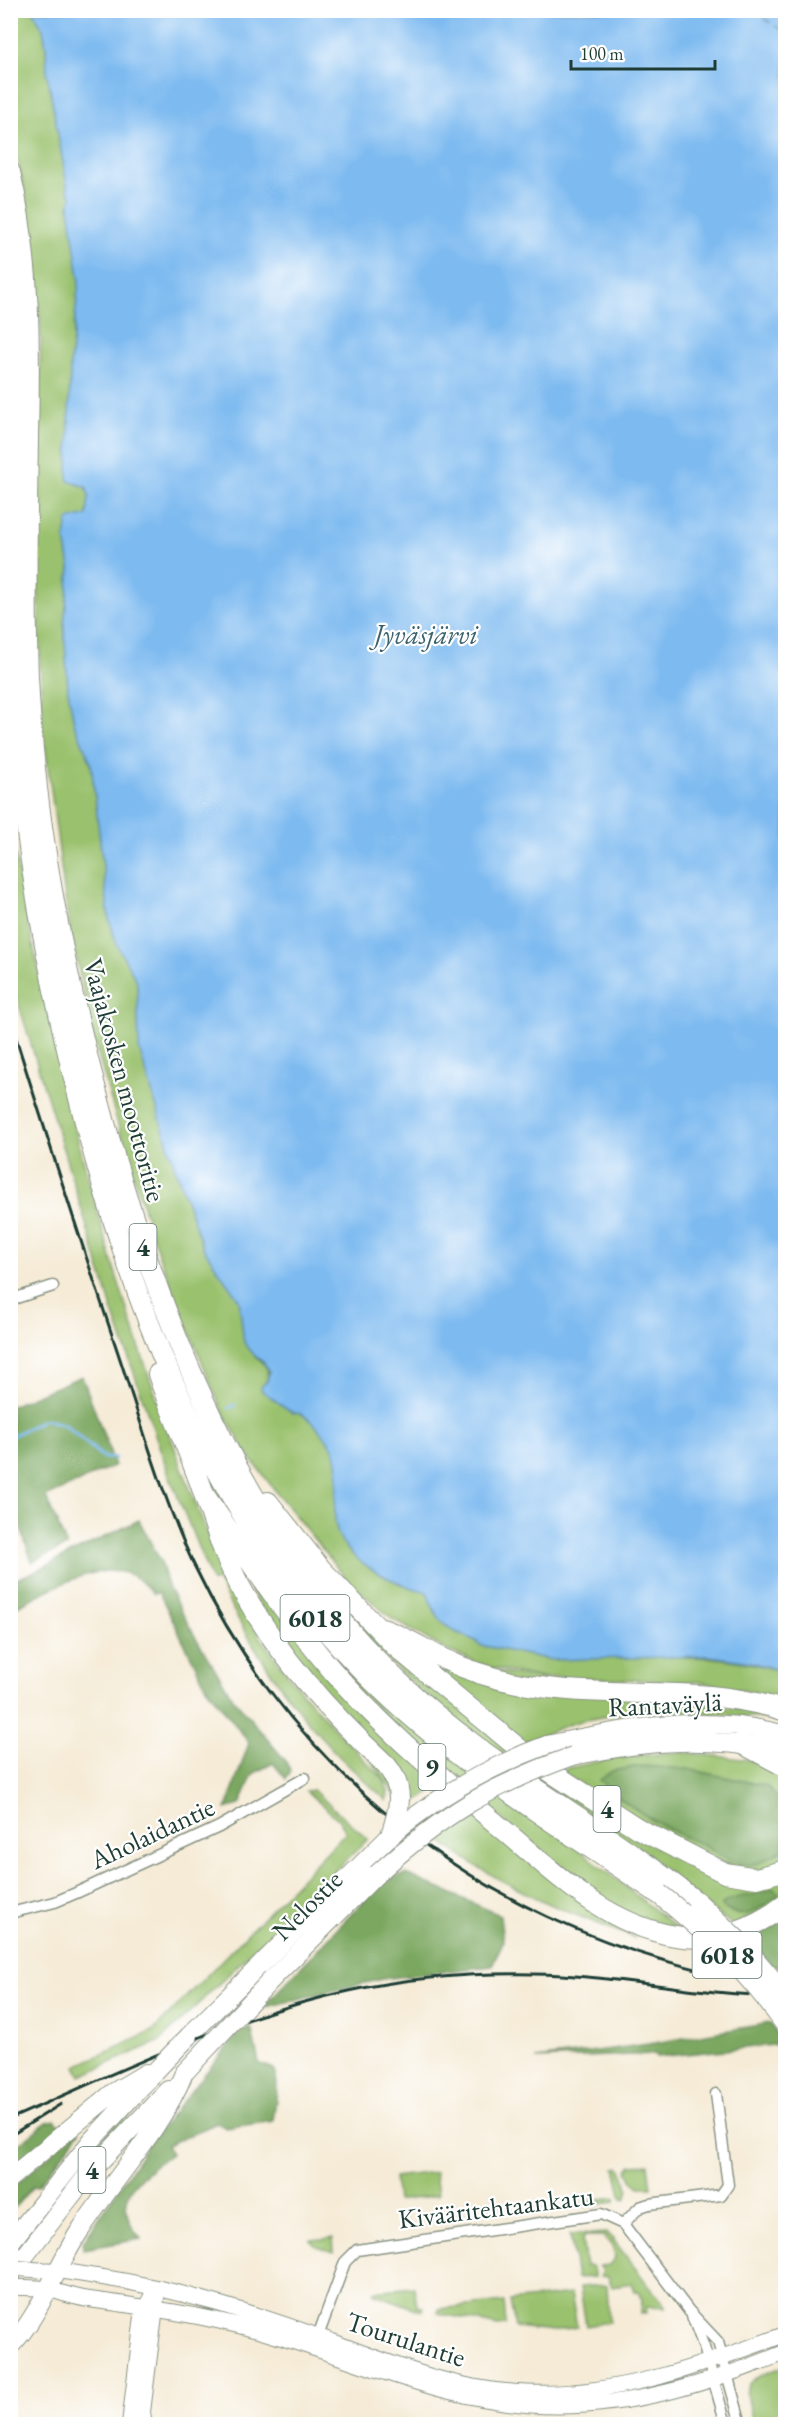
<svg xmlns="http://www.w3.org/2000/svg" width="796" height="2435" viewBox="0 0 796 2435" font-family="'EB Garamond',serif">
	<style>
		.green { fill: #9ac16d; stroke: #5c7f50; stroke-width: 1.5 }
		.forest { fill: #7ba760; stroke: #4d724a; stroke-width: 1.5 }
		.water { fill: #7dbaf0; stroke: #4e7c92; stroke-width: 1.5 }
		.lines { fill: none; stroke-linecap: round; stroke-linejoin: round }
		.stream { stroke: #7dbaf0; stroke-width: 3 }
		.ferry { stroke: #3b626c; stroke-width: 1.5; stroke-dasharray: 8 6; stroke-linecap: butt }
		.minor-casing { stroke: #8a9485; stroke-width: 13 }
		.tertiary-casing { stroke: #8a9485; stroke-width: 16 }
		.secondary-casing { stroke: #8a9485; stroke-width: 17 }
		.trunk-casing { stroke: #8a9485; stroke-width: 20 }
		.motorway-casing { stroke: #8a9485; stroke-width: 22 }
		.minor { stroke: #fff; stroke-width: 10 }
		.tertiary { stroke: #fff; stroke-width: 14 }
		.secondary { stroke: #fff; stroke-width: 15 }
		.trunk { stroke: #fff; stroke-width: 18 }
		.motorway { stroke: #fff; stroke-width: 20 }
		.rail { stroke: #1f3d34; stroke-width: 3 }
		.secondary-bridge-casing { stroke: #8a9485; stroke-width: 17; stroke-linecap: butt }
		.trunk-bridge-casing { stroke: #8a9485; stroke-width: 20; stroke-linecap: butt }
		.motorway-bridge-casing { stroke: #8a9485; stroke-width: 22; stroke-linecap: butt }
		.secondary-bridge { stroke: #fff; stroke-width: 15 }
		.trunk-bridge { stroke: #fff; stroke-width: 18 }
		.motorway-bridge { stroke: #fff; stroke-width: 20 }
		.labels { text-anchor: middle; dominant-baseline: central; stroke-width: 4.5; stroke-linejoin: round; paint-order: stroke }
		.shield { fill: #fff; stroke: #627771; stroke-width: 1.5 }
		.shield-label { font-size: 26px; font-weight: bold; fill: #1f3d34 }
		.street-label { font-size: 27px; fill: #1f3d34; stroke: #fff }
		.water-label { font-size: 28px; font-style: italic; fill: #3b626c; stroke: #fff }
	</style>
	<rect width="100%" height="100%" fill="#fff"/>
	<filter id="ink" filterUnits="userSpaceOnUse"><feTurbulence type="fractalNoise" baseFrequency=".0167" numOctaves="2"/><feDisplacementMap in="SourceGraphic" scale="12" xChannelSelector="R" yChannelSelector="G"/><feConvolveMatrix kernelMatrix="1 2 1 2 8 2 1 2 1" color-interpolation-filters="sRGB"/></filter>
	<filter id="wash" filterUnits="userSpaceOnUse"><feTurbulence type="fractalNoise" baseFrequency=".008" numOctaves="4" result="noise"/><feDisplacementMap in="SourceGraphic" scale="24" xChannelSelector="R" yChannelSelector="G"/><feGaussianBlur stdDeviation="1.35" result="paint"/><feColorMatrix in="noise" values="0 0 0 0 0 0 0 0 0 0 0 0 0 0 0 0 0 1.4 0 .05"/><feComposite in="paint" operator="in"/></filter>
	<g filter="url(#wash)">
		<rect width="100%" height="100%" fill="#f5ebd6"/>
		<path class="green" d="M10 11H179L255 1357C266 1364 269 1369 267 1381L683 1657C719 1656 751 1662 785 1672V1698L699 1682 538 1677 491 1668 446 1650 392 1619 348 1581 280 1497 248 1455 222 1411 159 1256 130 1166 93 1037 68 920 42 722 36 521 41 333 36 267 26 196 11 133Z
			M10 809C15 873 32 939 46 1002 75 1143 115 1281 163 1416 188 1484 212 1553 248 1616 284 1679 334 1728 383 1779L388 1791 387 1801C369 1784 350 1768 333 1750 285 1700 249 1642 217 1580L212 1582 168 1472 112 1309 11 979Z
			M185 1426 229 1511 256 1554 296 1608 596 1863 678 1929 647 1924 581 1889 390 1721 283 1603 201 1472Z
			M222 1531 444 1784 405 1809 335 1708 266 1620Z
			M301 1553 510 1749 501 1754C447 1718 396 1671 353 1623 334 1601 318 1576 301 1553Z
			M401 1640 444 1664 785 1716V1722C721 1712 651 1706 586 1720 564 1724 542 1736 521 1744Z
			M680 1752 751 1760 785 1775V1862L755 1873 735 1870 597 1796 559 1770 619 1757Z
			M545 1773 672 1852 785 1877V1898L734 1926 535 1777Z
			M313 1790 368 1839 160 2041 81 2076 76 2066 153 2031 346 1832 339 1820 306 1791Z
			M471 1813 599 1915 636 1938C565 1912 493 1884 434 1836Z
			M168 2068 171 2070 101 2146 18 2249 13 2248 98 2144Z
			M648 2164 651 2187H639L631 2180 627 2170 631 2165Z
			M620 2167 629 2190 626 2198 622 2199 615 2168Z
			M435 2172 438 2195 397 2201 394 2177Z
			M615 2197V2202L586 2206 585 2201Z
			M607 2233 612 2238 666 2308 647 2307 646 2313 641 2314 642 2300 638 2292H634L632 2283 612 2286 608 2277 601 2276 603 2270 599 2266 609 2265 615 2258 614 2249 604 2236H585L582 2239 586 2266H592L595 2277 577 2278 570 2235Z
			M333 2238 334 2252 316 2246 310 2240Z
			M607 2285 609 2322 586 2326 580 2287Z
			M414 2287 417 2306 423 2307 422 2311 375 2294 374 2291Z
			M571 2294 577 2327 554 2331 515 2327 510 2301Z
			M504 2302 506 2325 498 2326 438 2313 439 2309Z
			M785 2366V2424H754C740 2380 743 2382 785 2366Z"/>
		<path class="forest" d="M82 1376 115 1465 46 1497 67 1546 32 1562 11 1499V1406Z
			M139 1520 161 1562 169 1589 196 1638 233 1698 284 1759 291 1771 286 1779 273 1763 253 1774 240 1805 226 1809 249 1743 207 1688 159 1593 153 1594C148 1588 142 1582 136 1578 103 1555 43 1594 11 1609V1581L31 1573Z
			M640 1766 688 1769 767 1786 785 1808 784 1849C775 1854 764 1862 755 1864 732 1868 719 1853 700 1844 662 1827 629 1809 599 1780L612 1771Z
			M406 1874 500 1915 503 1942 492 1966 382 1979 262 2008 383 1881Z
			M772 1888 779 1893C776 1900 770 1901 764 1905 747 1917 742 1918 723 1908L722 1904C737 1893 757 1898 772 1888Z
			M785 1919V1968L771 1966 755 1944 764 1932Z
			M770 2023 784 2044 657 2057 655 2054 536 2059 649 2044Z
			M251 2027 259 2063 274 2069C280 2086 275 2103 273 2121L226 2128 217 2123 167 2145 171 2154C138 2177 107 2199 141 2239L83 2249V2242L148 2144 238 2033Z
			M55 2120 61 2127 11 2168V2150L47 2122Z
			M77 2131 80 2132 38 2186H33L11 2212V2189Z"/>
		<path class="water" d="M33 11H785V1672L750 1662 709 1656 552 1660 479 1645 476 1641C445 1629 437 1623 427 1592 398 1585 352 1565 339 1536 327 1508 346 1477 333 1448 329 1441 322 1433 316 1426 310 1419 302 1412 293 1413L262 1391 261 1387 267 1381 269 1372 264 1363 255 1356 244 1343 239 1300 203 1248 175 1168 139 1049 137 982 117 945 109 919 91 763 74 723 68 690 64 625 70 567 65 539 68 520 87 515 89 496 86 487 68 481 70 365 79 279 69 207 71 195 68 191 47 73 46 46 43 29Z"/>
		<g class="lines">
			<path class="stream" d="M229 1408 235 1405
				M10 1437 45 1419 65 1425 104 1458H115"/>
			<path class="ferry" d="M752 10 786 33"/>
		</g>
	</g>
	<g filter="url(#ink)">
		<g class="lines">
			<defs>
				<path id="minor" d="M10 1300 53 1286
					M10 1913 55 1902 76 1893 219 1827 305 1778
					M623 2224 640 2207 649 2204 721 2195 728 2185 716 2094
					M692 2316 704 2347 726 2424
					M318 2336 345 2262 357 2250 601 2214 623 2224 689 2311 718 2342 741 2424"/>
				<path id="tertiary" d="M129 2424 142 2316 156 2288
					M145 2424 143 2412 157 2299"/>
				<path id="secondary" d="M46 2270C65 2270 82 2275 100 2277 179 2289 256 2314 331 2341 395 2365 457 2391 527 2393 616 2397 704 2365 786 2334
					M10 2287C22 2288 35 2287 47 2289 60 2292 73 2297 86 2299 145 2307 203 2315 260 2331 360 2360 452 2406 558 2406 637 2406 713 2382 786 2352"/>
				<path id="trunk" d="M547 1745C624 1728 707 1713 786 1735
					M573 1756C651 1740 707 1736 786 1752
					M272 1979 377 1874
					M189 2036 391 1835
					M10 2178 114 2092 146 2073
					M10 2243 92 2140 163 2063
					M10 2275 89 2173 168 2090
					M10 2346C40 2317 57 2264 81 2229 114 2178 161 2130 184 2073"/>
				<path id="motorway" d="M10 172C31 260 30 348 28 438 27 517 25 596 28 676 35 840 70 1004 116 1162 173 1352 250 1539 396 1679 486 1766 600 1824 698 1903
					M10 264C19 319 14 377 13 432 12 522 11 612 15 703 21 824 42 944 70 1062 122 1280 199 1498 355 1663 443 1756 554 1822 659 1894
					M158 1374C172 1416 191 1455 205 1497 216 1529 225 1560 242 1590 279 1657 330 1713 386 1765
					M205 1496C246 1555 284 1614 331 1669 384 1730 449 1784 511 1836 554 1873 598 1915 654 1931 702 1946 746 1935 786 1904
					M268 1502 321 1569 395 1646 534 1761 637 1828 725 1873 757 1878 786 1870
					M382 1629C404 1636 423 1649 444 1659 468 1671 495 1679 522 1684 610 1701 697 1682 786 1711
					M741 1743 786 1767"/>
			</defs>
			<use href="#minor" class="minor-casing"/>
			<use href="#tertiary" class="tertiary-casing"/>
			<use href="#secondary" class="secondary-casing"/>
			<use href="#trunk" class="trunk-casing"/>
			<use href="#motorway" class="motorway-casing"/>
			<use href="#minor" class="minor"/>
			<use href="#tertiary" class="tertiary"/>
			<use href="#secondary" class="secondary"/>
			<use href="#trunk" class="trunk"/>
			<use href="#motorway" class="motorway"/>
			<path class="rail" d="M10 1019C44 1128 79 1236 115 1344 140 1418 161 1495 194 1565 268 1720 392 1844 548 1917 618 1949 707 1979 786 1982
				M10 2119C120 2071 232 2016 349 1991 408 1978 473 1973 533 1974 618 1975 701 1996 786 1996
				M10 2136 61 2104"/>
			<defs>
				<path id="secondary-bridge" d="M10 2268 40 2270"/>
				<path id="trunk-bridge" d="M391 1835C438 1796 490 1766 547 1745
					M377 1874C442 1815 489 1786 573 1756
					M163 2063 189 2036
					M184 2073 272 1979"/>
				<path id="motorway-bridge" d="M386 1765C405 1787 400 1809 391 1835
					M659 1894C707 1932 751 1975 786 2025
					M698 1903 744 1947 786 1996"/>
			</defs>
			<use href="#secondary-bridge" class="secondary-bridge-casing"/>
			<use href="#trunk-bridge" class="trunk-bridge-casing"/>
			<use href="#motorway-bridge" class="motorway-bridge-casing"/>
			<use href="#secondary-bridge" class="secondary-bridge"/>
			<use href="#trunk-bridge" class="trunk-bridge"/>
			<use href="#motorway-bridge" class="motorway-bridge"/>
		</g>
	</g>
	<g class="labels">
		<g class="shield">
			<rect x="129.5" y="1224" width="27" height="46" rx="4.5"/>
			<rect x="280.5" y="1595" width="69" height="46" rx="4.5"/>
			<rect x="418.5" y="1744" width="27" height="46" rx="4.5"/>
			<rect x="593.5" y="1786" width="27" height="46" rx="4.5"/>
			<rect x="692.5" y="1932" width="69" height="46" rx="4.5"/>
			<rect x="78.5" y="2147" width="27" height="46" rx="4.5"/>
		</g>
		<g class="shield-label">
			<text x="143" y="1247">4</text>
			<text x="315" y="1618">6018</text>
			<text x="432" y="1767">9</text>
			<text x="607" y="1809">4</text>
			<text x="727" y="1955">6018</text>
			<text x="92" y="2170">4</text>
		</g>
		<g class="street-label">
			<text transform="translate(125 1080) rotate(75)">Vaajakosken moottoritie</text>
			<text transform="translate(665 1704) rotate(-3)">Rantaväylä</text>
			<text transform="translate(152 1833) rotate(-25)">Aholaidantie</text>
			<text transform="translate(307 1905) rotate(-45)">Nelostie</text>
			<text transform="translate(496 2207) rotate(-7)">Kivääritehtaankatu</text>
			<text transform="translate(406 2339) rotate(18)">Tourulantie</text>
		</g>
		<g class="water-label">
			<text x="426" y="634">Jyväsjärvi</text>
		</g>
	</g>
	<rect width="796" height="2435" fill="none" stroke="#fff" stroke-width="36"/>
	<path d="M571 60v9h144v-9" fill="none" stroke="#1f3d34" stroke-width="3"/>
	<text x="580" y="60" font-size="18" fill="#1f3d34" stroke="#ffffff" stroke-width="4.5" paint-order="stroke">100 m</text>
</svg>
